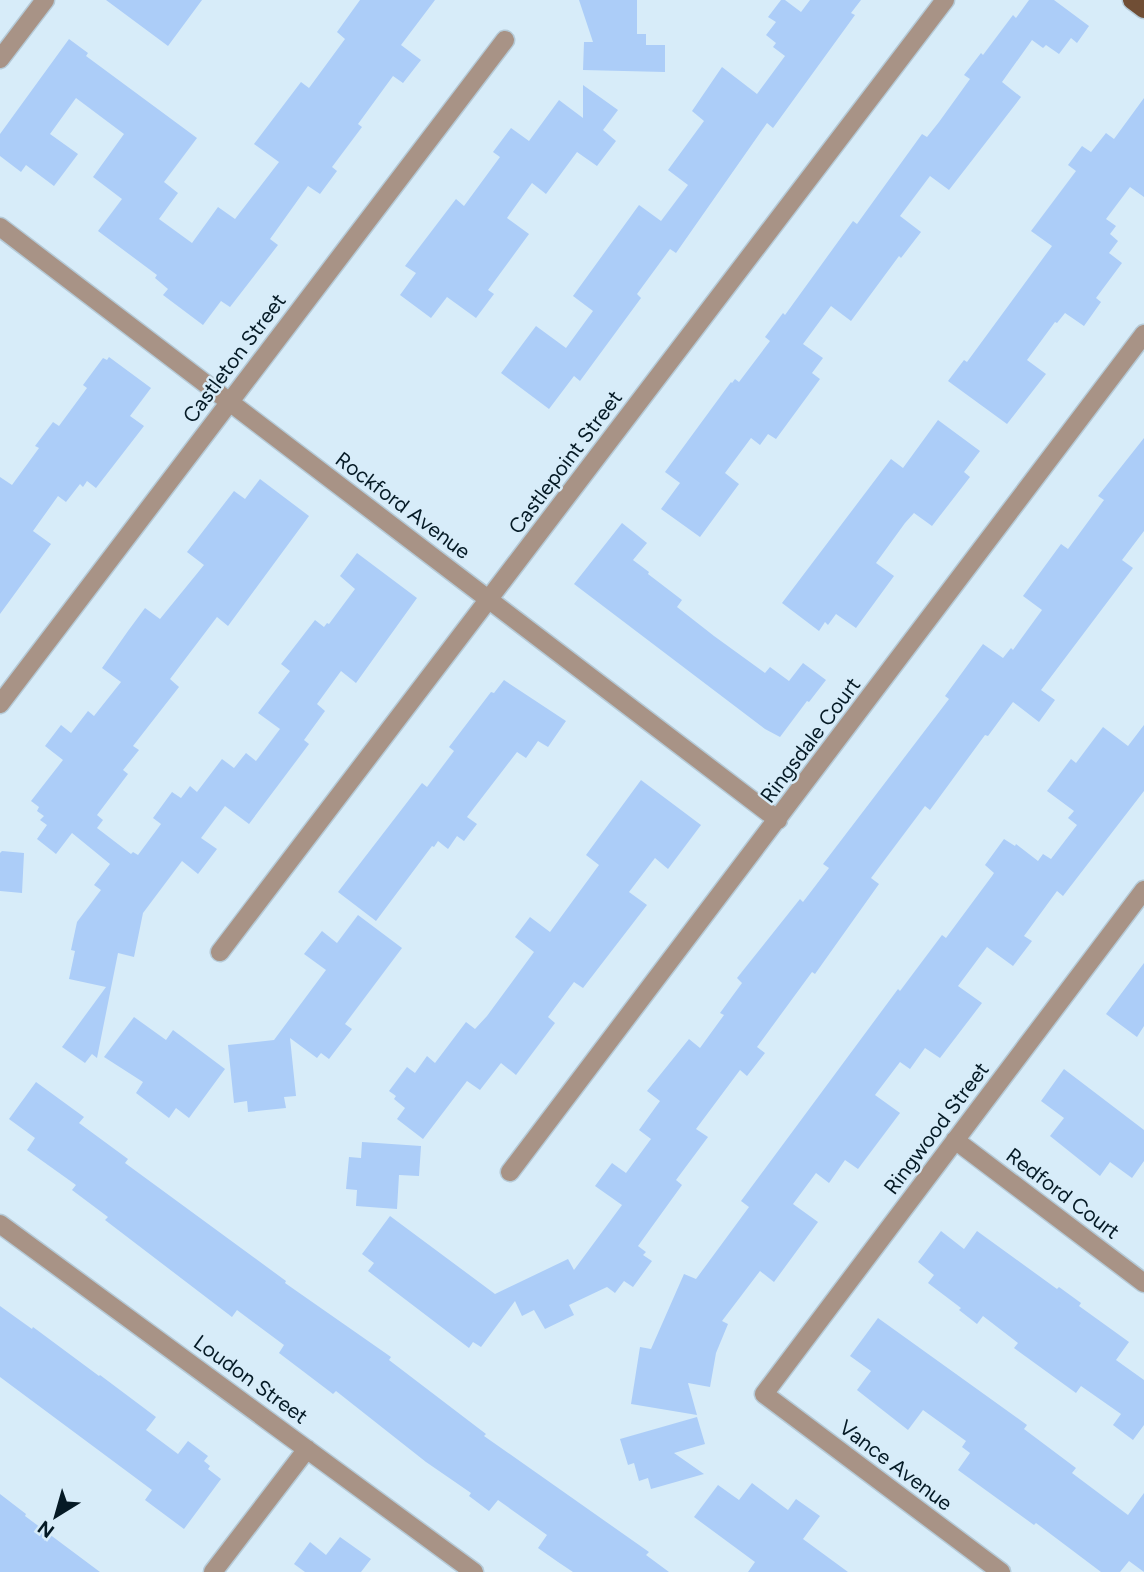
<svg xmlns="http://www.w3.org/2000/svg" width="1144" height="1572" viewBox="0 0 1144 1572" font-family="Figtree,sans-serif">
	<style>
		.building { fill: #accdf8 }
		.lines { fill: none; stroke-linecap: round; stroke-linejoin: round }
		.minor-casing { stroke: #b5cad7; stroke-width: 21 }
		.major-casing { stroke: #b5cad7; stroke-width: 21 }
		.minor { stroke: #a89386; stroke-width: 18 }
		.major { stroke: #704e35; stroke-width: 18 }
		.labels { text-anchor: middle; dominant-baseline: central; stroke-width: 5; stroke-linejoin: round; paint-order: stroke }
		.street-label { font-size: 21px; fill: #051a25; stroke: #d7ecf9 }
	</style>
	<rect width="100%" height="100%" fill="#d7ecf9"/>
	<path class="building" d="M106 0H202L168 46Z
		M360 0H435L401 45 421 60 403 83 393 76 358 124 362 127 332 167 337 171 320 194 308 186 270 239 278 245 261 267 230 307 221 301 203 325 163 295 168 289 155 278 157 275 98 231 122 199 93 177 124 134 76 98 50 134 78 154 54 186 26 165 21 172 0 156V134L69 39 88 53 86 56 197 138 164 182 178 193 159 219 192 243 218 207 235 219 279 162 254 144 301 82 309 88 345 39 337 32Z
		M579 0H637V34H646V45H665V72L583 70 584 42H593Z
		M781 0H785L801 12 810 0H861L851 13 855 15 773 128 767 123 676 253 670 249 637 294 641 298 580 381 574 376 549 409 501 373 536 326 566 348 593 311 573 296 639 205 661 221 688 185 668 170 704 121 692 111 722 67 757 94 785 56 773 47 776 43 766 35 776 22 768 17Z
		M1029 0H1054L1089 26 1077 43 1071 38 1059 54 1046 45 1043 48 1032 40 1002 82 1021 97 949 190 930 176 900 216 921 232 901 258 899 256 851 321 831 306 803 344 823 358 812 373 820 379 776 439 768 434 760 445 751 438 725 473 739 484 700 537 661 509 680 483 665 472 731 382 732 383 735 379 739 382 770 341 765 337 783 313 785 315 853 221 857 224 922 134 927 137 939 122 970 79 964 75 981 53 983 55 1013 15 1016 18Z
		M583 85 618 110 603 130 616 141 597 166 577 152 546 194 532 183 507 218 529 234 488 290 494 294 476 318 447 297 431 318 400 295 416 273 405 266 456 199 464 206 500 157 493 152 511 128 529 141 559 100 583 118Z
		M1144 98V197L1130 187 1106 219 1116 226 1110 234 1118 241 1109 253 1122 263 1096 298 1101 302 1084 326 1065 313 1057 323 1055 322 1027 360 1046 374 1007 424 948 381 964 360 967 362 1052 246 1031 231 1076 171 1068 165 1082 146 1091 152 1106 133 1114 139Z
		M109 357 151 388 130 416 144 426 96 488 87 481 83 487 80 484 66 502 58 496 33 531 51 544 0 614V477L12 485 39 448 35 446 53 422 59 426 87 388 83 385 103 358 107 360Z
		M938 420 980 451 964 472 970 477 932 526 914 513 905 523 876 563 894 576 856 628 836 614 828 625 825 622 819 631 782 603 891 459 903 468Z
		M1144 438V531L1122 560 1133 568 1041 690 1055 700 1039 722 1013 702 988 736 985 735 930 810 925 806 871 878 879 884 815 974 812 972 757 1047 765 1053 747 1076 740 1070 696 1129 708 1137 676 1180 682 1185 638 1246 646 1252 643 1255 652 1261 633 1287 624 1281 615 1293 607 1287 569 1305 574 1315 545 1329 534 1310 522 1316 515 1301 481 1347 473 1342 469 1348 368 1271 374 1263 362 1254 390 1216 495 1294 568 1259 574 1270 622 1205 595 1186 612 1163 626 1173 651 1139 639 1130 660 1101 647 1091 689 1039 700 1048 724 1015 720 1013 742 983 737 978 800 899 803 902 829 868 823 864 949 699 945 696 983 644 1003 658 1011 648 1013 650 1042 610 1023 596 1061 544 1068 549 1104 500 1098 496Z
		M260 479 309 516 228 626 217 617 170 679 179 687 133 746 139 750 123 770 128 774 97 815 103 820 97 828 131 854 133 852 138 855 161 824 153 818 172 792 181 798 190 786 197 792 222 759 234 768 246 753 256 761 280 729 258 713 290 671 281 664 315 620 324 627 327 623 329 624 355 589 340 576 357 553 417 598 356 683 341 671 317 704 325 711 304 740 309 744 249 824 225 806 201 838 217 849 198 874 182 861 143 913 134 957 118 953 97 1058 92 1054 85 1063 62 1047 106 987 69 979 75 951 71 950 77 922 101 890 94 885 110 864 72 833 56 854 37 839 47 825 40 820 44 816 37 811 39 807 31 801 63 760 45 746 61 725 71 733 88 711 94 716 121 682 102 668 128 631 145 608 160 619 204 565 187 552 234 491 245 499Z
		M622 523 647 543 633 560 649 572 648 574 682 600 677 607 714 636 765 673 770 667 789 681 803 663 826 680 809 702 807 701 780 737 765 729 574 584Z
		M504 680 566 721 548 747 538 741 526 758 517 752 467 817 477 824 464 841 457 836 448 849 438 841 434 847 432 846 376 921 338 892 422 783 427 787 454 751 449 747 491 692 494 693Z
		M1144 725V791L1063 896 1057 891 1024 936 1032 941 1013 966 987 947 958 986 982 1003 940 1058 925 1048 910 1069 900 1062 875 1095 900 1113 858 1169 845 1160 829 1183 816 1173 793 1204 818 1222 774 1282 760 1271 722 1321 728 1324 716 1353 710 1387 688 1383 697 1415 631 1404 640 1347 651 1349 684 1274 696 1279 749 1207 741 1201 898 989 900 991 942 935 946 938 992 876 994 873 985 865 1004 839 1015 846 1016 844 1038 861 1043 854 1051 859 1077 825 1068 818 1074 811 1047 791 1071 759 1076 763 1103 727 1128 746Z
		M641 780 701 825 668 869 655 858 629 892 647 905 583 988 574 982 548 1017 555 1023 516 1075 501 1063 480 1090 467 1081 423 1139 397 1119 405 1108 394 1099 396 1096 389 1091 407 1067 415 1073 427 1056 435 1063 466 1022 475 1029 487 1016 534 952 515 937 530 917 550 932 599 865 586 855Z
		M2 851 24 853 22 893 0 891V853Z
		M358 915 402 948 345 1024 352 1029 329 1059 321 1053 317 1058 290 1038 296 1096 284 1097 286 1108 248 1112 247 1101 234 1103 228 1045 274 1040 326 970 304 954 322 931 337 943Z
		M1144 963V1026L1137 1037 1106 1014Z
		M134 1017 166 1040 173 1030 225 1069 189 1118 176 1108 169 1118 136 1093 143 1082 104 1057Z
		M1064 1069 1144 1130V1161L1132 1178 1110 1162 1100 1176 1050 1136 1064 1118 1041 1101Z
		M36 1082 84 1117 79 1123 128 1159 125 1163 286 1281 285 1283 391 1357 389 1360 486 1434 484 1436 649 1552 646 1555 669 1572H573L558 1562 538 1548 547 1535 498 1500 489 1511 469 1496 471 1493 426 1462 336 1391 333 1394 279 1353 284 1345 237 1310 232 1317 105 1220 108 1217 72 1190 76 1185 27 1150 35 1138 9 1119Z
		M362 1142 421 1146 419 1176 399 1175 397 1209 356 1206 357 1190 346 1189 349 1157 361 1158Z
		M941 1231 964 1249 977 1231 1057 1289 1059 1287 1081 1303 1079 1306 1129 1342 1116 1360 1144 1380V1425L1133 1440 1113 1425 1121 1414 1081 1386 1076 1393 1014 1348 1018 1343 983 1316 977 1324 959 1310 961 1308 928 1283 934 1275 918 1262Z
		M0 1306 32 1329 33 1327 99 1376 100 1375 156 1417 146 1430 178 1454 188 1441 208 1456 204 1461 210 1466 208 1469 221 1479 184 1529 145 1500 152 1490 0 1377Z
		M878 1318 1027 1425 1024 1429 1076 1468 1072 1473 1128 1515 1144 1493V1572L1129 1561 1120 1572H1101L1036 1523 1034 1525 958 1470 970 1453 962 1447 966 1441 923 1410 908 1430 857 1390 871 1371 850 1356Z
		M697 1417 705 1444 674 1453 704 1474 651 1489 648 1478 639 1481 634 1463 628 1465 620 1439Z
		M752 1483 788 1510 796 1499 820 1516 803 1539 848 1572H748L755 1562 694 1517 718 1485 739 1500Z
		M0 1494 26 1514 25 1516 100 1572H0Z
		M340 1537 371 1559 361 1572H305L294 1564 310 1542 326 1555Z"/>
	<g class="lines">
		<defs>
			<path id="minor" d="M0 59 45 0
				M0 227 778 820
				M0 704 505 40
				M220 952 945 0
				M955 1140 1144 1283
				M510 1172 1144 334
				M0 1224 474 1572
				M213 1572 307 1449
				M1001 1572 764 1394 1144 890"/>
			<path id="major" d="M1132 0 1144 9"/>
		</defs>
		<use href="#minor" class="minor-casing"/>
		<use href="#major" class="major-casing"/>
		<use href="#minor" class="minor"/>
		<use href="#major" class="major"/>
	</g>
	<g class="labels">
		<g class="street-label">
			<text transform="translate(234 358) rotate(-53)">Castleton Street</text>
			<text transform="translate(565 462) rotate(-53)">Castlepoint Street</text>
			<text transform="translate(403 505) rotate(37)">Rockford Avenue</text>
			<text transform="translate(810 740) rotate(-53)">Ringsdale Court</text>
			<text transform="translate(936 1128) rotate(-53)">Ringwood Street</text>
			<text transform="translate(1063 1193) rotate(37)">Redford Court</text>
			<text transform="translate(251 1379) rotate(36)">Loudon Street</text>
			<text transform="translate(896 1465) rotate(37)">Vance Avenue</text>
		</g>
	</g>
	<g transform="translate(56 1516) rotate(217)" stroke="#d7ecf9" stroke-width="5" paint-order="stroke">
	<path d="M0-5L12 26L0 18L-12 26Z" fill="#051a25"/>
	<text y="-10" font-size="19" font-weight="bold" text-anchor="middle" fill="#051a25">N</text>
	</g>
</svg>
